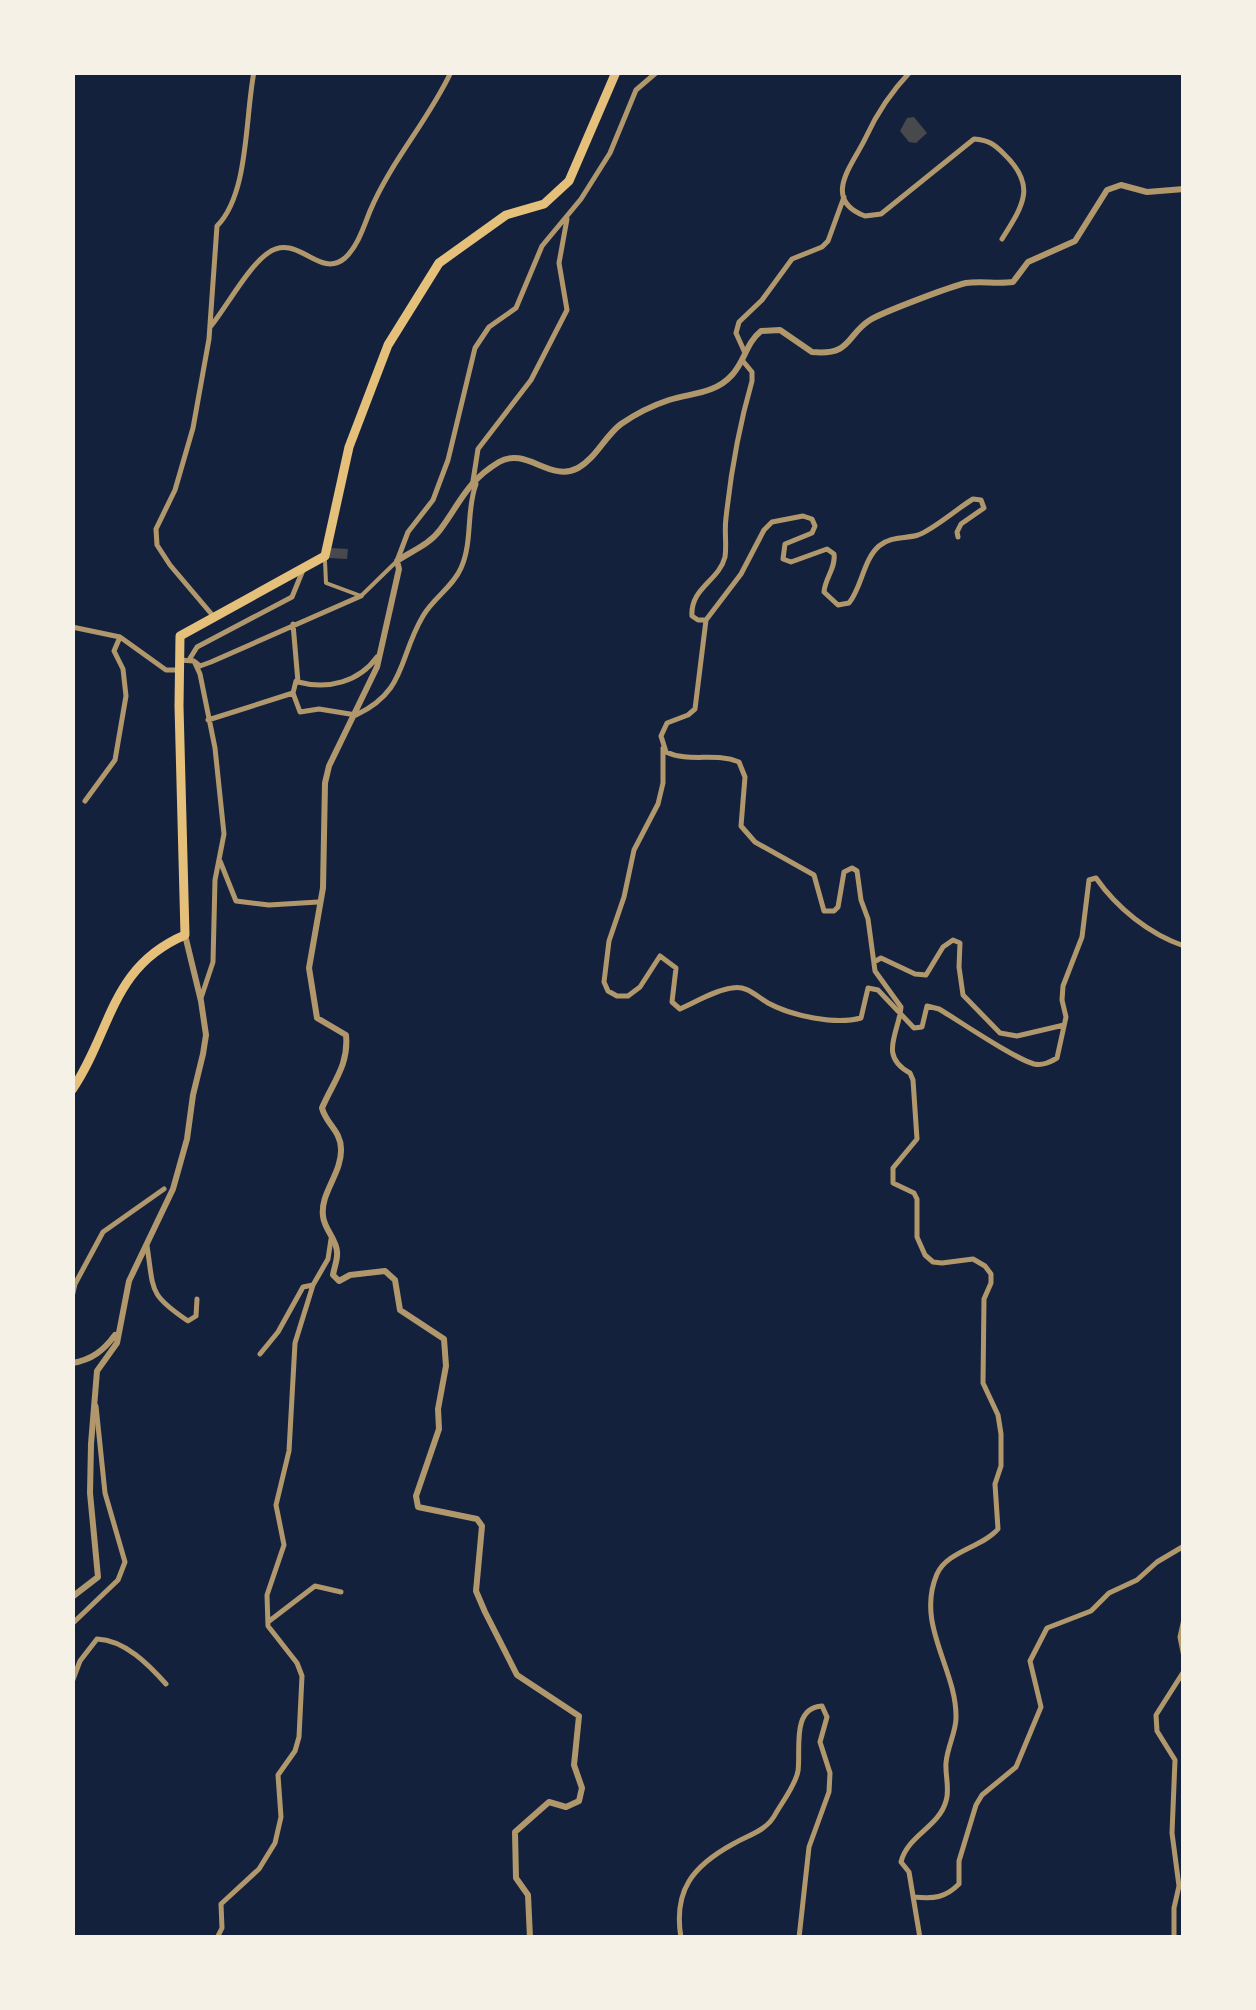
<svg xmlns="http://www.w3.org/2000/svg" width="1256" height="2010" viewBox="0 0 1256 2010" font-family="'Varela Round',sans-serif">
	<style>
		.building { fill: #48494c }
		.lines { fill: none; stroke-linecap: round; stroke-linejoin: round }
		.pedestrian { stroke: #b1986c; stroke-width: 4 }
		.minor { stroke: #b1986c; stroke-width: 5 }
		.tertiary { stroke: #b1986c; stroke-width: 6 }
		.primary { stroke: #e5c07b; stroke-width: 9 }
	</style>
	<rect width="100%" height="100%" fill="#14213d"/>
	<path class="building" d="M914 117 927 133 916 143 909 142 900 131 907 118Z
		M331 548 348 549 347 559 329 558Z"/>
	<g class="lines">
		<path class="pedestrian" d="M325 561 326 583 361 596 397 561"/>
		<path class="minor" d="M884 72H885
			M910 72C891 92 877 113 866 137 854 163 820 199 865 216L881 214 974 139C988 140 994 144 1003 153 1037 185 1024 204 1002 239
			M211 326C227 306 248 267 268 253 298 232 319 280 345 258 358 246 364 226 370 211 391 161 428 121 451 72
			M745 353 736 333 739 322 762 300 792 259 822 247 828 241 844 197
			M473 481 478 449 531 380 567 310 559 263 567 219
			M397 561 408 532 433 500 448 460 475 348 489 327 516 308 542 246 581 199 610 153 636 90 657 72
			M214 617 170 565 157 545 156 529 175 490 193 428 209 339 217 226C249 194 245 117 254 72
			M706 620H698L692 616C690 588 719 581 725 557 727 544 724 531 726 518 731 471 739 426 752 381V372L742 360
			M293 624 298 682C328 690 359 682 377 657
			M72 627 120 637 166 670H179
			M179 660 194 661 200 674 215 748 224 834 215 880 213 962 201 998
			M189 660 197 647 292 597 303 570
			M195 662 200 666 211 662 361 596
			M293 693 300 712 319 709 356 715C407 691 398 658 423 616 433 598 453 587 461 568 473 541 466 510 476 484
			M208 720 293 693 296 681
			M663 748V783L658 804 634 850 624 897 609 941 604 982 608 991 617 996H628L640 987 660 956 676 968 672 1002 680 1009C696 1002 715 990 732 988 747 985 756 996 768 1003 792 1016 835 1025 861 1018L868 988 878 990 914 1028 922 1027 927 1006 939 1009C961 1022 1013 1058 1034 1064 1043 1066 1050 1062 1057 1058L1066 1017 1062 1000 1063 986 1082 937 1089 880 1096 878C1117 908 1149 934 1184 946
			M85 801 115 760 126 696 123 669 114 651 120 637
			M220 861 236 901 269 905 318 902
			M874 962 881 958 915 974 926 975 943 947 953 940 960 943 959 967 963 995 1000 1033 1017 1036 1064 1025
			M147 1246C154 1291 148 1294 188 1321L196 1316 197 1299
			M72 1297 75 1284 103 1232 164 1189
			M260 1354 278 1332 303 1287 313 1285
			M1184 1619 1180 1637 1184 1657
			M268 1622 315 1586 341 1592
			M72 1624 118 1580 125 1562 105 1493 96 1406
			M72 1682 80 1661 97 1639C125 1640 149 1665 166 1684
			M914 1897C934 1899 945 1898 959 1884V1861L976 1805 982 1795 1016 1767 1041 1707 1030 1661 1047 1628 1091 1611 1109 1593 1137 1580 1157 1562 1184 1546
			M217 1938 222 1928 221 1904 259 1869 275 1843 281 1817 278 1775 295 1751 299 1737 302 1676 297 1663 268 1626 267 1595 284 1545 276 1505 289 1451 295 1343 313 1285 328 1259 331 1239
			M681 1938C673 1890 693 1866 733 1844 750 1834 767 1831 776 1813 783 1801 796 1784 798 1771 801 1750 791 1708 822 1706L827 1717 820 1742 830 1773 829 1792 809 1847 799 1938
			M920 1938 909 1872 901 1862C907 1836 939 1827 946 1801 950 1789 945 1775 946 1763 947 1748 956 1732 956 1718 957 1669 915 1625 937 1574 947 1551 983 1547 998 1529L995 1484 1001 1466V1434L998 1415 983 1383 984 1299 991 1283V1274L985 1266 973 1259 942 1263 933 1262 925 1255 917 1237V1199L914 1193 893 1183V1168L917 1139 913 1080 910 1073C878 1056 899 1033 901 1007L875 971 868 919 861 900 857 871 852 868 844 872 838 907 834 911H824L814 875 755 842 741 826 745 777 739 762C715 752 689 763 666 752L661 736 667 723 688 715 695 709 706 620 741 574 764 530 772 522 803 516 812 519 815 526 812 533 785 544 783 559 791 562 827 549 834 554C836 568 825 578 824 592L838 605 849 603C862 587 863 560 879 546 891 536 905 539 918 535 933 530 958 508 973 499L981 500 984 508 961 524 957 532 958 537
			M1174 1938V1908L1179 1886 1172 1833 1175 1760 1157 1731 1156 1715 1184 1671"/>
		<path class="tertiary" d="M72 1363C92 1360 104 1350 115 1335
			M72 1597 98 1577 90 1493 91 1444 97 1371 117 1343 129 1281 173 1189 187 1139 193 1095 203 1054 206 1035 201 1001 185 935
			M530 1938 528 1895 516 1878 515 1832 549 1802 566 1807 579 1801 582 1788 574 1765 579 1716 517 1675 485 1612 476 1591 482 1526 477 1519 418 1507 416 1496 439 1429 438 1409 446 1366 444 1339 400 1310 395 1280 385 1271 350 1275 339 1281 333 1275C334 1268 338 1259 337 1252 337 1240 324 1229 323 1216 320 1193 342 1173 341 1149 341 1131 326 1124 322 1108 333 1082 349 1065 346 1035L317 1018 309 968 323 888 325 783 329 766 377 667 399 569 397 561C411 551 429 545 440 530 461 502 466 482 499 462 526 446 550 483 578 468 596 458 605 436 621 424 634 415 654 405 669 400 691 393 715 394 732 375 745 361 746 343 761 331L780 330 812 352C852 356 846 335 870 320 883 312 952 286 966 283 981 281 997 284 1013 282L1028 262 1075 241 1107 190 1121 185 1147 192 1184 189"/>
		<path class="primary" d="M72 1090C112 1031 110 967 185 935L179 706 180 636 325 556 349 447 388 345 439 263 506 215 544 204 569 181 616 72"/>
	</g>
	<rect width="1256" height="2010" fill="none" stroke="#f6f1e7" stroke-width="150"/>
</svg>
